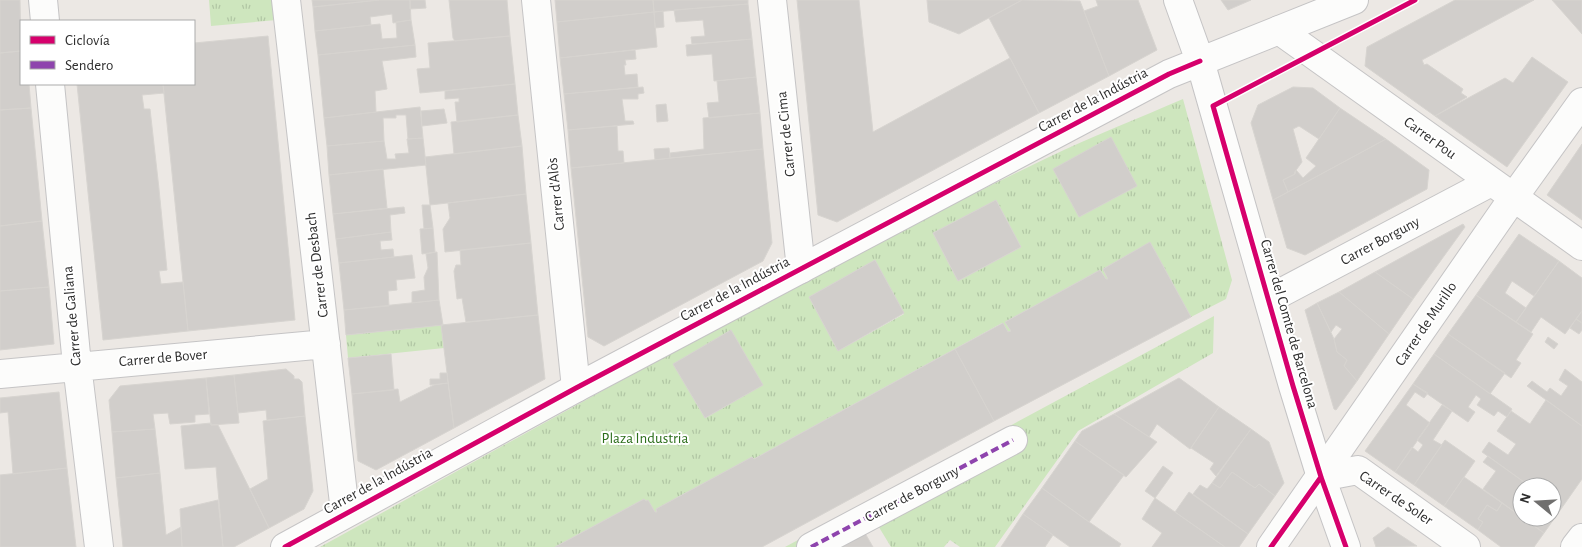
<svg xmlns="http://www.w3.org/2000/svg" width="1582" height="547" viewBox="0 0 1582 547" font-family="'Alegreya Sans',sans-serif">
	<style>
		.grass { fill: url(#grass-tufts); fill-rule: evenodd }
		.building { fill: #d1cecb; stroke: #d7d4d0 }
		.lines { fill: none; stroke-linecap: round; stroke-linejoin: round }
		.pedestrian-casing { stroke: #c5c4c5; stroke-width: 30 }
		.minor-casing { stroke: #c5c4c5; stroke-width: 30 }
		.tertiary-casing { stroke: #c5c4c5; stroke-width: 30 }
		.pedestrian { stroke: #fcfcfb; stroke-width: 28 }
		.minor { stroke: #fcfcfb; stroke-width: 28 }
		.tertiary { stroke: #fcfcfb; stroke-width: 28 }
		.quiet { stroke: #8e44ad; stroke-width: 4; stroke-dasharray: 8 4; stroke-linecap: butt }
		.cycleway-casing { stroke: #fff; stroke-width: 8 }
		.cycleway { stroke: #d6006c; stroke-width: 5 }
		.labels { text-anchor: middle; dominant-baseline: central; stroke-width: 4; stroke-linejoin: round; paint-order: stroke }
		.street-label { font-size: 15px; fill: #2e2e2e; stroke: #fff }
		.park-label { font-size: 15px; fill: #2c6e1b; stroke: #fff }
	</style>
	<defs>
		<pattern id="grass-tufts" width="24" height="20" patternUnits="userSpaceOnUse" patternTransform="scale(1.25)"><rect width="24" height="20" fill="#cee6be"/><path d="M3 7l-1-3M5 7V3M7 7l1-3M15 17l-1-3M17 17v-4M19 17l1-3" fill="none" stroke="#b1c6a4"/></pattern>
	</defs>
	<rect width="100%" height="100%" fill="#ece8e4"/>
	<path class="grass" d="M209 0H286L288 19 211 26Z
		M1183 99 1232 280 1226 299 1191 317 1150 243 1103 269 1108 279H1106L1100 270 1005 322 1011 331 1008 332 1002 323 754 459 752 457 656 509 657 512H655L644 499 555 547H320C561 415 800 276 1049 157 1093 136 1139 118 1183 99ZM996 200 1021 247 958 281 933 233ZM875 260 904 314 838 351 809 297ZM674 364 762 385 705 418Z
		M1214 316 1213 353 1078 431 995 547H960L950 540 944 547H891L874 519 831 547H785Z
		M441 325 444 348 348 358 346 335Z"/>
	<path class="building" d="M0 0H20L21 51 0 53Z
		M312 0H379L313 7Z
		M379 0H410L411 20 393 23 392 14 370 17 371 25 315 31 313 7Z
		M410 0H425L426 8 410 9Z
		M449 0H507L510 36 455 41 453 38Z
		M555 0H653L654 12 557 22Z
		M653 0H748V4L654 12Z
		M797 0H859L873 132 1010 58 1039 113 837 222 818 215Z
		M927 0H1022L959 34 929 22Z
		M1022 0 1080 1 1109 76 1039 113 989 18Z
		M1096 0H1138L1157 50 1109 76 1084 11 1098 6Z
		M1221 0H1251L1228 10Z
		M1455 0H1534L1422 60 1424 65 1427 64 1463 89 1461 93 1467 97 1435 116 1365 66 1367 47Z
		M1552 0H1582V34Z
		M748 4 752 39 692 44 691 37 705 36 703 20 676 22 674 10Z
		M663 11 664 27 655 28 654 12Z
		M654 12 657 47 560 58 557 22Z
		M411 20 415 45 318 55 315 31 380 24 382 39 397 38 396 22Z
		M268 36 295 320 188 331 163 84H194V43Z
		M510 36 515 84 420 93 417 69 430 68 428 43Z
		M752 39 756 77 714 81 712 54 687 56 686 45Z
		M415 45 416 57 382 61 387 89 375 91 376 112 324 118 318 55Z
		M635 50 636 59 625 60 626 65H624L625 75 637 74 638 87 564 94 560 58Z
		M21 51V84H29L31 108 0 110V53Z
		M1532 57 1568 82 1507 167 1435 116 1505 78 1513 83Z
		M756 77 760 113 709 118 707 103 719 102 717 81Z
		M77 84H163L164 93 142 95 144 109H150L159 189 167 270 159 271 161 284 183 282 188 331 103 340Z
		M515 84 518 115 457 122 455 102H459V98L445 99V91Z
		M643 87 644 93 638 94V99H622L625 121H633L634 124 568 130 564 94Z
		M1293 87 1313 88 1340 108 1319 139 1299 126 1293 129 1302 162 1294 173 1295 174 1283 180 1288 192 1273 200 1251 123 1258 105Z
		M666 104 668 121 657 122 656 105Z
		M420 107 423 138 408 139 406 115H396V118H383L384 141 327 146 324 118Z
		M31 108 42 221 0 226V110Z
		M1340 108 1386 139 1288 192 1283 180 1295 174 1296 170 1303 178 1316 166 1306 158Z
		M444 109 447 123 422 126 421 111Z
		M760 113 763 149 670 158V153L704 149 703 118Z
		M518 115 522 146 454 154 451 122Z
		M617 126 618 151H623L624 163 571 168 568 130Z
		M1111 137 1137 186 1079 217 1053 169Z
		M423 138 426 165 329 175 327 146 384 141 387 159H396L395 154 409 153 407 139Z
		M1386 139 1429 170 1427 189 1305 255 1287 248 1273 200Z
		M1582 144V220L1547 195Z
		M522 146 526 194 430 205 425 157Z
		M669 148 670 158 655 160 654 149Z
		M763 149 772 243 763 261 604 346 588 337 571 168Z
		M383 169 387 208 333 214 329 175Z
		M526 194 531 243 445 252 443 229 450 218 448 203Z
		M996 200 1021 247 958 281 933 233Z
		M422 205H430L433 228 424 229Z
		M404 207 405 213 390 215 391 232 336 239 333 214Z
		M42 221 49 287 0 291V226Z
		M1463 224 1465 227 1413 299 1375 272Z
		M433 228 435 252 422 254 420 229Z
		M391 232 392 240 380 241 381 250 393 249 394 257 339 263 336 239Z
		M1519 234 1559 261 1534 296 1512 281 1505 293 1526 308 1516 322 1476 295Z
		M1150 242 1191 317 994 421 955 349 1003 323 1008 332 1011 331 1005 322 1100 270 1106 279H1108L1103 269Z
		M531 243 538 315 466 322 462 298 457 299 454 271 456 265H461L460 250Z
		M437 252 439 300 412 303V292L425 290 424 277 428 268 426 254Z
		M412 255 415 278 396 280 397 290 388 291 389 306 344 310 339 263Z
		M875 260 904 313 838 351 809 297Z
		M1559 261 1582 278V311L1565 334 1541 317 1531 332 1516 322Z
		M1375 272 1413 299 1389 334 1339 292Z
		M49 287 54 344 0 350V291Z
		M1339 292 1389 334 1357 381 1344 366 1347 360 1337 352 1334 339 1342 329 1336 325 1331 332 1317 303Z
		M1476 295 1533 334 1516 360 1521 363 1511 378 1448 334Z
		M439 300 443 325 346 335 344 310Z
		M1317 303 1334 339 1337 352 1347 360 1344 366 1357 381 1336 410 1334 409 1305 310Z
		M1582 311V323L1576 319Z
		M538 315 545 379 454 428 441 325Z
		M1576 319 1582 323V330L1579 334 1570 328Z
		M731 330 763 385 705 418 673 364Z
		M1448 334 1505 373 1490 394 1434 354Z
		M1548 337 1558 344 1554 349 1545 342Z
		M955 349 994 421 762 547H555L644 499 646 501 648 500 655 512H657L656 509 752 457 754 459Z
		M391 354 394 390 352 394 348 358Z
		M1434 354 1512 409 1507 417 1498 411 1494 416 1477 405 1481 399 1476 395 1468 407 1475 412 1468 422 1413 384Z
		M286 369 294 376V379H299L302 382 305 416 267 420 266 410 238 413 234 375Z
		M1565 369 1582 382V426L1527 386 1532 381 1547 392 1550 388 1561 396 1568 386 1559 380Z
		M440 373H447L448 383 430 385V379H440Z
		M234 375 239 423 211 425 206 378Z
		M206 378 209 414 195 415V422L170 424 168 413 153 414 155 429 112 432 109 400 120 386Z
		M1179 378 1219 407 1190 449 1157 424 1149 437 1114 414Z
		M448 383 454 428 376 470 358 461 352 394 398 389 400 402 434 385Z
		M1413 384 1428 393 1424 398 1415 392 1406 405 1430 423 1395 472 1365 451Z
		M59 392 67 468 13 474 8 412 0 413V398Z
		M1546 400 1582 426V479L1561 509 1552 502V487H1531L1482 452 1489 442 1508 455 1516 444 1497 431 1511 411 1530 424Z
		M1442 405 1452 411 1433 440 1442 445 1414 485 1395 472 1412 447 1418 452 1423 445 1417 440Z
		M1219 407 1251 429 1216 476 1210 469 1214 463 1191 448Z
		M1114 414 1157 442 1126 477 1075 441 1082 431Z
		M305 416 313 491 304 509 269 528 250 489 268 479 263 421Z
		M211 423V425H218L269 528 234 547H223L216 467 185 469 181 426Z
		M155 429 160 473 116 478 112 432Z
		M1251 429 1269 442 1284 483 1275 496 1259 484 1255 488 1232 472 1220 488 1212 483Z
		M1445 440 1475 461 1444 506 1414 485Z
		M1075 441 1124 475 1089 522 1042 488Z
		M1488 456 1531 487H1522V517L1483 489 1496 471 1483 462Z
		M1163 466 1173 473 1155 498 1145 491Z
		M67 468 76 547H0V475Z
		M1232 472 1255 488 1259 484 1275 496 1248 534 1193 494 1200 485 1207 489 1212 483 1220 488Z
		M160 473 166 535 181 527 182 547H123L116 478Z
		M1464 477 1502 503 1497 511 1487 505 1478 519 1483 522 1478 530 1444 506Z
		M1042 488 1089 522 1121 544 1119 547H1070L1053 535 1023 514Z
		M1189 492 1248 534 1239 547H1225L1175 512Z
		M1155 498 1225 547H1152L1162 533 1142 519Z
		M218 500 223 547H182L180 509Z
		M1552 502 1561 509 1544 533 1522 517H1552Z
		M1502 503 1544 533 1534 547H1501L1478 530 1483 522 1478 519 1487 505 1497 511Z
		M1023 514 1053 535 1045 547H1001Z
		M1388 527 1417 546 1376 547 1373 538Z
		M862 528 873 547H835Z"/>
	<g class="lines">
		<defs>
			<path id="pedestrian" d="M811 547 1013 440"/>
			<path id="minor" d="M43 0 45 21
				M286 0 345 512
				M536 0 576 388
				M772 0 801 269
				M1279 30 1582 246
				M50 84 77 365 99 547
				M1269 299 1491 182
				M0 374 326 344
				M1321 477 1358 470 1466 547
				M1271 547 1513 198 1582 102"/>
			<path id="tertiary" d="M1178 0 1200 61 1293 386 1321 477 1346 547
				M285 547 576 388 1169 74 1354 0
				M1575 547 1582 538"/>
		</defs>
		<use href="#pedestrian" class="pedestrian-casing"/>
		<use href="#minor" class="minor-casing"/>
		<use href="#tertiary" class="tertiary-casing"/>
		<use href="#pedestrian" class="pedestrian"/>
		<use href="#minor" class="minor"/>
		<use href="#tertiary" class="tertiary"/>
		<path class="quiet" d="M811 547 1013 440"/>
		<defs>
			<path id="cycleway" d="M285 547 576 388 1169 74 1200 61
				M1271 547 1321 477
				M1346 547 1321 477 1293 386 1213 106 1415 0"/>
		</defs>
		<use href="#cycleway" class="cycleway-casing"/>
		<use href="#cycleway" class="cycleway"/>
	</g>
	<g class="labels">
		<g class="street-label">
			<text transform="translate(1093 100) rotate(-28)">Carrer de la Indústria</text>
			<text transform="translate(786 134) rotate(-96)">Carrer de Cima</text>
			<text transform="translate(1430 138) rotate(36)">Carrer Pou</text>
			<text transform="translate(556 194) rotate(-96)">Carrer d'Alòs</text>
			<text transform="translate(1380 241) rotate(-28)">Carrer Borguny</text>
			<text transform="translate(317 265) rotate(-97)">Carrer de Desbach</text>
			<text transform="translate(735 289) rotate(-28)">Carrer de la Indústria</text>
			<text transform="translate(72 316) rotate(-95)">Carrer de Galiana</text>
			<text transform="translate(1289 324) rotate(74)">Carrer del Comte de Barcelona</text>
			<text transform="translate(1426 324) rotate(-56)">Carrer de Murillo</text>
			<text transform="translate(163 358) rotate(-5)">Carrer de Bover</text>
			<text transform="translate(378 481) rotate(-29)">Carrer de la Indústria</text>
			<text transform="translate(912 494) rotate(-28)">Carrer de Borguny</text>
			<text transform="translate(1396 498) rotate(34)">Carrer de Soler</text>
		</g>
		<g class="park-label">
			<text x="645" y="438">Plaza Industria</text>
		</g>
	</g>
	<rect x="20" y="20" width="175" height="65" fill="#ffffff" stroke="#ababab"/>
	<rect x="30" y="36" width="25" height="8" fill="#d6006c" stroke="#ababab"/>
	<text x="65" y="45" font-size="15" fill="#2e2e2e">Ciclovía</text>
	<rect x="30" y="61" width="25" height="8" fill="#8e44ad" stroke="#ababab"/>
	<text x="65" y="70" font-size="15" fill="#2e2e2e">Sendero</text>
	<g transform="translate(1537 502) rotate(288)"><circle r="24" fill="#ffffff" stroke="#ababab"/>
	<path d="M0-4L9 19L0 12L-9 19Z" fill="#706f6e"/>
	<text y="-8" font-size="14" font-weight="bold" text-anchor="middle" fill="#2e2e2e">N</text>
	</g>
</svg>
